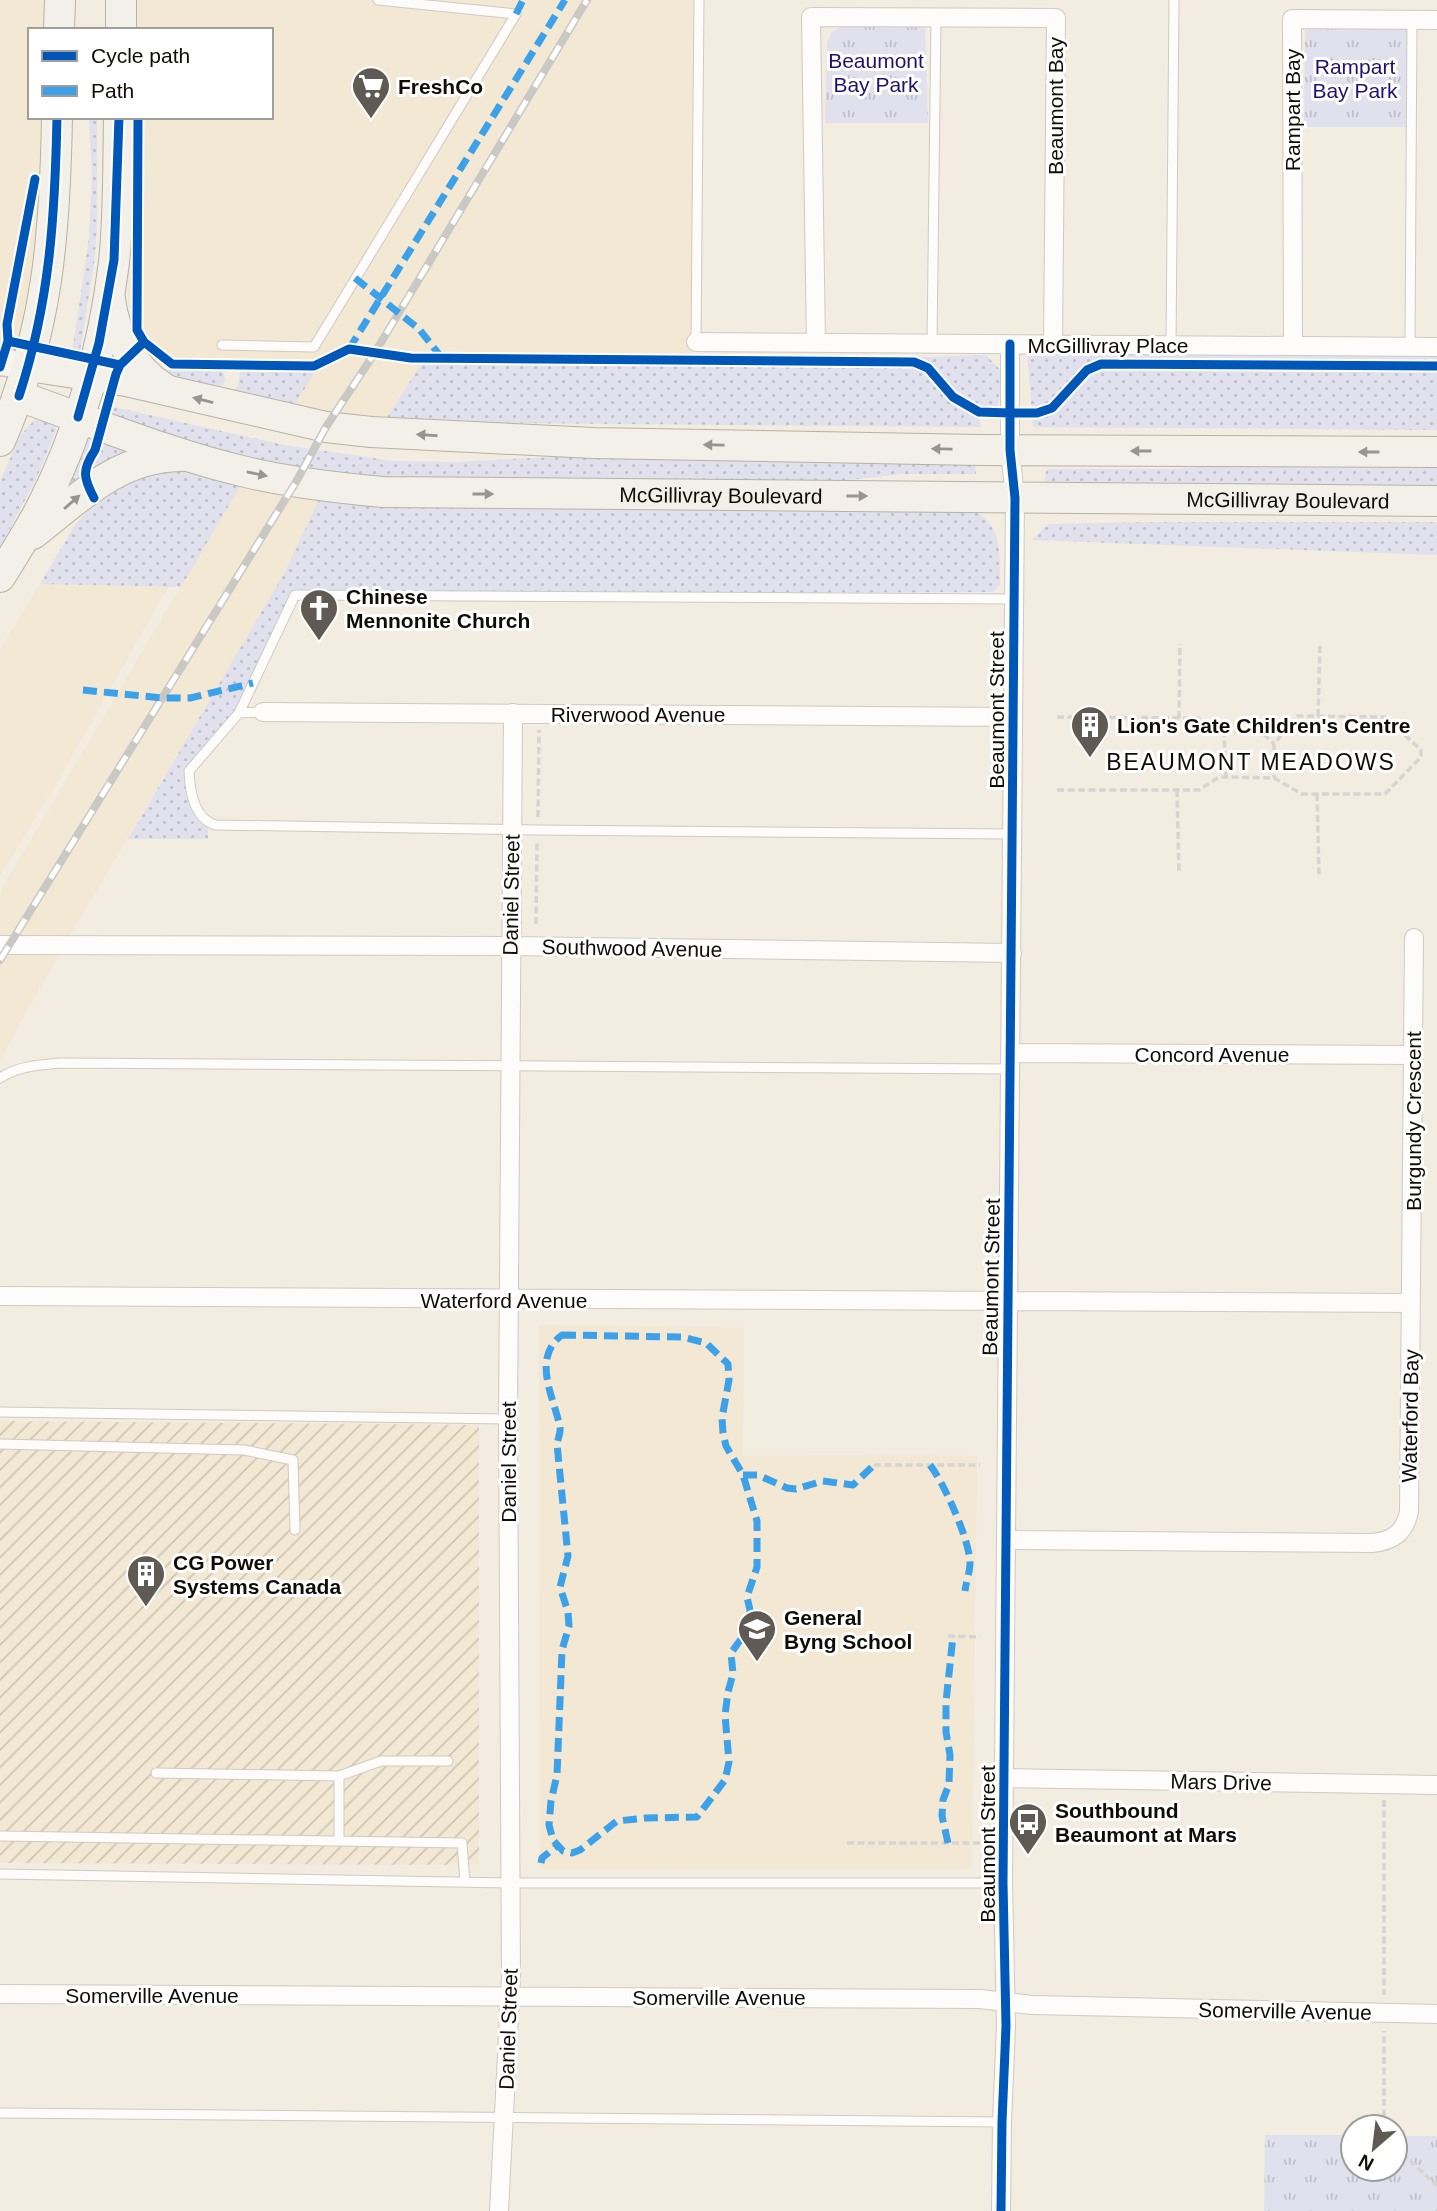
<svg xmlns="http://www.w3.org/2000/svg" width="1437" height="2211" viewBox="0 0 1437 2211" font-family="Arial,sans-serif">
	<style>
		.built { fill: #f2e8d3 }
		.industrial { fill: url(#industrial-furrows) }
		.grass { fill: url(#grass-dots) }
		.park { fill: url(#park-tufts) }
		.lines { fill: none; stroke-linecap: round; stroke-linejoin: round }
		.lane-casing { stroke: #cfcac2; stroke-width: 11 }
		.street-casing { stroke: #cfcac2; stroke-width: 20 }
		.secondary-casing { stroke: #cfcac2; stroke-width: 29 }
		.primary-casing { stroke: #b9b2a3; stroke-width: 32 }
		.path { stroke: #d7d4d1; stroke-width: 3.5; stroke-dasharray: 7 3.5; stroke-linecap: butt }
		.lane { stroke: #fdfcfa; stroke-width: 9 }
		.street { stroke: #fdfcfa; stroke-width: 18 }
		.secondary { stroke: #f8f5f1; stroke-width: 26 }
		.primary { stroke: #f3efe9; stroke-width: 30 }
		.rail-casing { stroke: #c9c8c5; stroke-width: 8 }
		.rail { stroke: #fff; stroke-width: 5; stroke-dasharray: 16; stroke-linecap: butt }
		.quiet { stroke: #3da1e9; stroke-width: 7; stroke-dasharray: 14 7; stroke-linecap: butt }
		.cycleway-casing { stroke: #fff; stroke-width: 13 }
		.cycleway { stroke: #0057b8; stroke-width: 9 }
		.oneway { fill: #98948e }
		.labels { text-anchor: middle; dominant-baseline: central; stroke-width: 6; stroke-linejoin: round; paint-order: stroke }
		.park-label { font-size: 21px; fill: #201170; stroke: #fff }
		.poi-label { font-size: 21px; font-weight: bold; fill: #100c06; stroke: #fff; text-anchor: start }
		.street-label { font-size: 21px; fill: #100c06; stroke: #fff }
		.neighbourhood-label { font-size: 23px; letter-spacing: 2px; fill: #100c06; stroke: #fff }
	</style>
	<defs>
		<pattern id="industrial-furrows" width="10" height="10" patternUnits="userSpaceOnUse" patternTransform="scale(1.75)"><rect width="10" height="10" fill="#f2e8d3"/><path d="M-1 1l2-2M0 10L10 0M9 11l2-2" fill="none" stroke="#cec6b4"/></pattern>
		<pattern id="grass-dots" width="8" height="8" patternUnits="userSpaceOnUse" patternTransform="scale(1.75)"><rect width="8" height="8" fill="#e1e1ee"/><path d="M2 2h.1M6 6h.1" fill="none" stroke="#c0c0cb" stroke-width="1.8" stroke-linecap="round"/></pattern>
		<pattern id="park-tufts" width="24" height="20" patternUnits="userSpaceOnUse" patternTransform="scale(1.75)"><rect width="24" height="20" fill="#e1e1ee"/><path d="M3 7l-1-3M5 7V3M7 7l1-3M15 17l-1-3M17 17v-4M19 17l1-3" fill="none" stroke="#c0c0cb"/></pattern>
	</defs>
	<rect width="100%" height="100%" fill="#f2ece1"/>
	<path class="built" d="M0 0H60L59 30H30V117H57L29 366 0 362Z
		M121 0H699L697 195 690 365 422 363 384 422 290 413 315 369 174 368 131 355 119 117H271V30H121Z
		M242 483 319 499 286 570 55 961 0 1060V892Z
		M40 584 168 587 62 774 0 876V650Z
		M539 1325 744 1327 743 1455 977 1456 972 1869 540 1870Z"/>
	<path class="industrial" d="M0 1421 479 1425V1865L0 1863Z"/>
	<path class="grass" d="M89 117H97V231L94 263 80 352 78 360 71 361 89 238 92 177Z
		M1027 351 1437 355V430L1033 427Z
		M986 355 1002 372 998 408H977L981 427 384 422 422 363 690 365Z
		M169 370H223L225 380 220 389 165 375Z
		M240 370H316L290 413 231 397 238 385Z
		M114 407 284 445 394 461 454 462 571 456 975 462 976 474H902L850 480 784 484 383 480 340 476 233 457 129 422 112 412Z
		M37 417 56 423V431L37 477 0 548V481L20 436Z
		M86 439H88L138 452 68 489Z
		M1259 461 1437 462V489L1054 485 1045 482 1046 470 1049 469H1174Z
		M179 470 242 483 181 587 40 584 75 525 94 503 129 474Z
		M319 499 976 512C1004 528 999 556 1000 585L993 592 295 595 239 713 189 771 191 798 208 822V839H128L286 570Z
		M1156 522H1437V555L1032 540 1048 524Z"/>
	<path class="park" d="M925 22 928 123H825L827 43 832 32 845 24Z
		M1305 28H1407L1406 127H1304Z
		M1265 2135H1353V2169H1395V2136H1437V2211H1264Z"/>
	<g class="lines">
		<defs>
			<path id="lane" d="M696 342 699 0
				M932 343 936 17
				M222 345 314 347 516 14 378 0
				M1171 345 1174 0
				M1410 347 1412 20
				M263 712 239 713 295 595 1014 599
				M239 713 189 771C190 791 193 817 215 825L537 830 1012 834
				M0 1078C18 1066 39 1065 60 1063L1011 1069
				M0 1412 508 1419
				M0 1444 244 1450 293 1460 295 1530
				M156 1773 339 1776V1839
				M339 1776 381 1761H448
				M0 1836 462 1843 465 1882
				M0 1874 512 1883H1003
				M0 2113 1002 2122"/>
			<path id="street" d="M696 342 1437 347
				M816 343 811 17 1056 18 1053 344
				M1293 346 1292 19 1437 20
				M263 712 1013 717
				M0 945 511 946 1012 953
				M1011 1053 1413 1055
				M0 1296C470 1300 941 1299 1411 1303
				M1007 1540 1372 1543C1393 1541 1404 1533 1409 1512L1414 938
				M1005 1778 1437 1785
				M0 1994 980 1999 1032 2005 1437 2014
				M499 2211 511 1977 508 1419 513 713
				M1001 2211 1002 2122 1006 2026 1003 1883 1015 498 1010 450V344"/>
			<path id="secondary" d="M0 362 29 366"/>
			<g id="primary">
				<path d="M121 0V30"/>
				<path d="M59 30 60 0"/>
				<path d="M110 299C114 334 134 370 164 388"/>
				<path d="M29 366 126 381 326 427 371 432 593 443 979 450 1437 452"/>
				<path id="s1" d="M19 396C95 423 171 455 250 473 294 483 338 488 383 492L1437 501"/>
				<path d="M0 441C48 332 55 234 57 117"/>
				<path d="M33 534C79 498 118 457 180 456"/>
				<path d="M0 577C14 554 29 531 41 508 80 433 104 345 114 262 119 215 118 165 119 117"/>
			</g>
		</defs>
		<use href="#lane" class="lane-casing"/>
		<use href="#street" class="street-casing"/>
		<use href="#secondary" class="secondary-casing"/>
		<use href="#primary" class="primary-casing"/>
		<path class="path" d="M1318 716 1320 645
			M1057 717 1198 718 1224 733 1226 777
			M1179 718 1180 644
			M1258 729 1291 721
			M1224 733 1258 729 1274 744
			M1057 790H1199L1219 777H1226L1274 778 1302 794H1385L1421 757V750L1385 717 1297 716 1274 744V778
			M1177 790 1179 874
			M1317 794 1319 875
			M538 817 539 730
			M536 924 537 842
			M874 1465H980
			M948 1636 980 1637
			M1384 1800V1995
			M1022 1804H1032
			M847 1843H981
			M1384 2127V2031
			M1395 2146 1437 2186"/>
		<use href="#lane" class="lane"/>
		<use href="#street" class="street"/>
		<use href="#secondary" class="secondary"/>
		<use href="#primary" class="primary"/>
		<defs>
			<path id="rail" d="M0 960 296 482 326 427 374 354 587 0"/>
		</defs>
		<use href="#rail" class="rail-casing"/>
		<use href="#rail" class="rail"/>
		<path class="quiet" d="M516 14 523 0
			M355 278 419 329 442 358
			M349 349 565 0
			M83 690 162 698H190L253 683
			M562 1335 682 1337 706 1343 728 1364 729 1380 722 1418 723 1433 726 1446 743 1475 757 1521V1567L747 1597 750 1610 748 1623 744 1635 731 1653 733 1674 728 1692 725 1715 729 1762 725 1780 697 1817 646 1818 617 1821 580 1850 572 1853 563 1851 553 1840 549 1825 551 1801 557 1775 562 1650 569 1626 568 1612 560 1587 568 1556 557 1444C558 1438 561 1433 560 1427 554 1398 531 1358 562 1335Z
			M930 1465C944 1483 970 1541 970 1563 970 1572 966 1582 965 1591
			M743 1475H758L787 1488 796 1489 823 1481 853 1485 874 1465
			M948 1843 942 1816 943 1800 949 1784 950 1755 946 1732V1702L953 1636
			M541 1863 542 1858 558 1845"/>
		<defs>
			<path id="cycleway" d="M138 117 137 330 144 342 172 364 314 366 349 349 411 358 914 362 928 368 953 397 979 412 1010 413H1037L1052 408 1087 370 1101 364 1437 366
				M8 341 120 365
				M0 367 8 341 7 324 35 179
				M19 396C50 302 55 215 57 117
				M78 417 99 343 114 260 119 117
				M94 498C83 477 82 470 95 450L116 374 120 365 144 342
				M1001 2211 1002 2122 1006 2026 1003 1883 1015 498 1010 450V344"/>
		</defs>
		<use href="#cycleway" class="cycleway-casing"/>
		<use href="#cycleway" class="cycleway"/>
	</g>
	<defs><path id="oneway-solid" d="M-6-.8H1V-3.2L6.5 0L1 3.2V.8H-6Z" transform="scale(1.75)"/></defs>
	<g class="oneway">
		<use href="#oneway-solid" transform="translate(203 400) rotate(-166)"/>
		<use href="#oneway-solid" transform="translate(427 435) rotate(-176)"/>
		<use href="#oneway-solid" transform="translate(714 445) rotate(-179)"/>
		<use href="#oneway-solid" transform="translate(942 449) rotate(-179)"/>
		<use href="#oneway-solid" transform="translate(1141 451) rotate(-180)"/>
		<use href="#oneway-solid" transform="translate(1369 452) rotate(-180)"/>
		<use href="#oneway-solid" transform="translate(257 474) rotate(12)"/>
		<use href="#oneway-solid" transform="translate(483 494)"/>
		<use href="#oneway-solid" transform="translate(857 496)"/>
		<use href="#oneway-solid" transform="translate(72 502) rotate(-41)"/>
	</g>
	<defs>
		<symbol id="supermarket-pin" viewBox="-11 -11 22 30"><path d="M0 17L-7.5 6A9.5 9.5 0 1 1 7.5 6Z" fill="#5f5a53" stroke="#fff"/><path d="M-6-5.5h2.5l.6 2H6L4.5 2H-2.5L-4.4-4H-6ZM-1.5 3.2a1.3 1.3 0 1 0 .1 0ZM3 3.2a1.3 1.3 0 1 0 .1 0Z" fill="#fff"/></symbol>
		<symbol id="church-pin" viewBox="-11 -11 22 30"><path d="M0 17L-7.5 6A9.5 9.5 0 1 1 7.5 6Z" fill="#5f5a53" stroke="#fff"/><path d="M-1.2-6h2.4v3.5h3.3v2.4h-3.3V6h-2.4V-.1h-3.3v-2.4h3.3Z" fill="#fff"/></symbol>
		<symbol id="building-pin" viewBox="-11 -11 22 30"><path d="M0 17L-7.5 6A9.5 9.5 0 1 1 7.5 6Z" fill="#5f5a53" stroke="#fff"/><path d="M-4-6H4V6H1V3H-1V6H-4ZM-2.5-4.3h1.7v1.8h-1.7ZM.8-4.3h1.7v1.8H.8ZM-2.5-1h1.7V.8h-1.7ZM.8-1h1.7V.8H.8Z" fill="#fff"/></symbol>
		<symbol id="school-pin" viewBox="-11 -11 22 30"><path d="M0 17L-7.5 6A9.5 9.5 0 1 1 7.5 6Z" fill="#5f5a53" stroke="#fff"/><path d="M0-5L7-2L0 1L-7-2ZM-4 1L0 2.5L4 1V4Q0 6-4 4Z" fill="#fff"/></symbol>
		<symbol id="bus-pin" viewBox="-11 -11 22 30"><path d="M0 17L-7.5 6A9.5 9.5 0 1 1 7.5 6Z" fill="#5f5a53" stroke="#fff"/><path d="M-5-6H5V4H4V6H2V4H-2V6H-4V4H-5ZM-3.5-4V0h7V-4ZM-3.5 1.2v1.5H-2V1.2ZM2 1.2v1.5H3.5V1.2Z" fill="#fff"/></symbol>
	</defs>
	<g fill-rule="evenodd">
		<use href="#supermarket-pin" x="349" y="64" width="44" height="60"/>
		<use href="#church-pin" x="297" y="586" width="44" height="60"/>
		<use href="#building-pin" x="1068" y="703" width="44" height="60"/>
		<use href="#building-pin" x="124" y="1552" width="44" height="60"/>
		<use href="#school-pin" x="735" y="1607" width="44" height="60"/>
		<use href="#bus-pin" x="1006" y="1800" width="44" height="60"/>
	</g>
	<g class="labels">
		<g class="park-label">
			<text x="876" y="60">Beaumont<tspan x="876" dy="24">Bay Park</tspan></text>
			<text x="1355" y="66">Rampart<tspan x="1355" dy="24">Bay Park</tspan></text>
		</g>
		<g class="poi-label">
			<text x="398" y="86">FreshCo</text>
			<text x="346" y="596">Chinese<tspan x="346" dy="24">Mennonite Church</tspan></text>
			<text x="1117" y="725">Lion's Gate Children's Centre</text>
			<text x="173" y="1562">CG Power<tspan x="173" dy="24">Systems Canada</tspan></text>
			<text x="784" y="1617">General<tspan x="784" dy="24">Byng School</tspan></text>
			<text x="1055" y="1810">Southbound<tspan x="1055" dy="24">Beaumont at Mars</tspan></text>
		</g>
		<g class="street-label">
			<text transform="translate(1055 106) rotate(-90)">Beaumont Bay</text>
			<text transform="translate(1292 110) rotate(-90)">Rampart Bay</text>
			<text x="1108" y="345">McGillivray Place</text>
			<text stroke="none"><textPath href="#s1" startOffset="716">McGillivray Boulevard</textPath></text>
			<text stroke="none"><textPath href="#s1" startOffset="1283">McGillivray Boulevard</textPath></text>
			<text transform="translate(996 710) rotate(-90)">Beaumont Street</text>
			<text x="638" y="714">Riverwood Avenue</text>
			<text transform="translate(511 895) rotate(-89)">Daniel Street</text>
			<text transform="translate(632 948) rotate(1)">Southwood Avenue</text>
			<text x="1212" y="1054">Concord Avenue</text>
			<text transform="translate(1413 1121) rotate(-90)">Burgundy Crescent</text>
			<text transform="translate(991 1277) rotate(-89)">Beaumont Street</text>
			<text x="504" y="1300">Waterford Avenue</text>
			<text transform="translate(1410 1416) rotate(-89)">Waterford Bay</text>
			<text transform="translate(508 1462) rotate(-90)">Daniel Street</text>
			<text transform="translate(1221 1782) rotate(1)">Mars Drive</text>
			<text transform="translate(987 1844) rotate(-90)">Beaumont Street</text>
			<text x="152" y="1995">Somerville Avenue</text>
			<text x="719" y="1997">Somerville Avenue</text>
			<text transform="translate(1285 2011) rotate(1)">Somerville Avenue</text>
			<text transform="translate(508 2029) rotate(-88)">Daniel Street</text>
		</g>
		<g class="neighbourhood-label">
			<text x="1251" y="762">BEAUMONT MEADOWS</text>
		</g>
	</g>
	<rect x="28" y="28" width="245" height="91" fill="#ffffff" stroke="#9f9e9b" stroke-width="2"/>
	<rect x="42" y="51" width="35" height="10" fill="#0057b8" stroke="#9f9e9b" stroke-width="2"/>
	<text x="91" y="63" font-size="21" fill="#100c06">Cycle path</text>
	<rect x="42" y="86" width="35" height="10" fill="#3da1e9" stroke="#9f9e9b" stroke-width="2"/>
	<text x="91" y="98" font-size="21" fill="#100c06">Path</text>
	<g transform="translate(1374 2148) rotate(208)"><circle r="33" fill="#ffffff" stroke="#9f9e9b" stroke-width="2"/>
	<path d="M0-5L12 26L0 18L-12 26Z" fill="#5f5a53"/>
	<text y="-10" font-size="19" font-weight="bold" text-anchor="middle" fill="#100c06">N</text>
	</g>
</svg>
